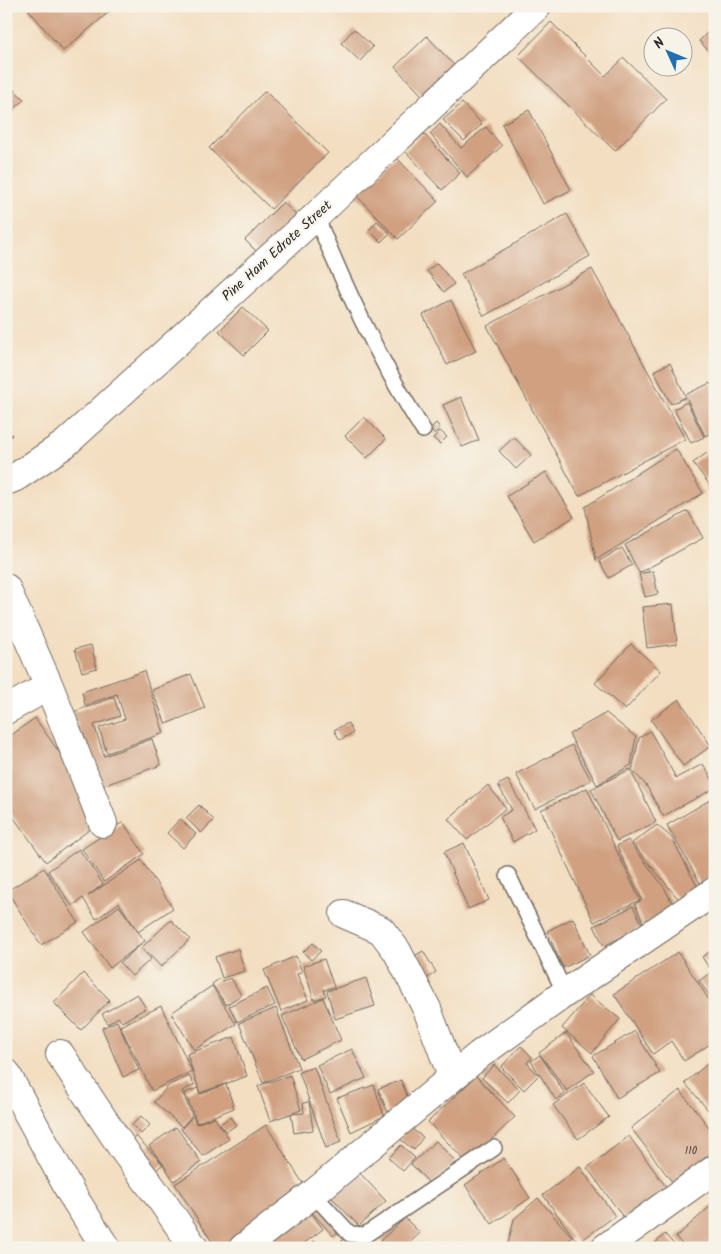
<svg xmlns="http://www.w3.org/2000/svg" width="721" height="1254" viewBox="0 0 721 1254" font-family="Kalam,sans-serif">
	<style>
		.building { fill: #d0a081 }
		.lines { fill: none; stroke-linecap: round; stroke-linejoin: round }
		.service-casing { stroke: #716a60; stroke-width: 18 }
		.minor-casing { stroke: #716a60; stroke-width: 30 }
		.tertiary-casing { stroke: #716a60; stroke-width: 30 }
		.service { stroke: #fff; stroke-width: 15 }
		.minor { stroke: #fff; stroke-width: 28 }
		.tertiary { stroke: #fff; stroke-width: 28 }
		.labels { text-anchor: middle; dominant-baseline: central; stroke-width: 4; stroke-linejoin: round; paint-order: stroke }
		.number-label { font-size: 11px; fill: #544840 }
		.street-label { font-size: 14px; fill: #2b2b2b; stroke: #f7f3e8 }
	</style>
	<rect width="100%" height="100%" fill="#f7f3e8"/>
	<filter id="ink" filterUnits="userSpaceOnUse"><feTurbulence type="fractalNoise" baseFrequency=".02" numOctaves="2"/><feDisplacementMap in="SourceGraphic" scale="10" xChannelSelector="R" yChannelSelector="G"/><feConvolveMatrix kernelMatrix="1 2 1 2 8 2 1 2 1" color-interpolation-filters="sRGB"/></filter>
	<filter id="wash" filterUnits="userSpaceOnUse"><feTurbulence type="fractalNoise" baseFrequency=".0096" numOctaves="4" result="noise"/><feDisplacementMap in="SourceGraphic" scale="20" xChannelSelector="R" yChannelSelector="G"/><feGaussianBlur stdDeviation="1.12" result="paint"/><feColorMatrix in="noise" values="0 0 0 0 0 0 0 0 0 0 0 0 0 0 0 0 0 1.4 0 .05"/><feComposite in="paint" operator="in"/></filter>
	<g filter="url(#wash)">
		<rect width="100%" height="100%" fill="#f3dec1"/>
		<g id="blocks">
			<path class="building" d="M32 6H116L63 51 28 9Z
				M551 22 605 76 624 58 666 99 615 151 518 56Z
				M715 25V57L699 41Z
				M354 29 373 47 360 61 341 43Z
				M427 36 454 65 422 95 395 67Z
				M6 83 24 99 6 118Z
				M265 91 328 153 271 209 209 148Z
				M462 103 482 124 464 141 443 120Z
				M529 110 571 190 543 204 502 124Z
				M440 124 461 148 486 127 502 146 467 177 430 134Z
				M424 134 460 173 442 190 405 151Z
				M396 157 438 201 398 239 356 195Z
				M283 202 298 217 260 255 245 240Z
				M567 214 590 256 484 316 461 274Z
				M377 221 390 233 381 242 369 230Z
				M437 263 454 284 444 292 427 271Z
				M592 269 685 439 579 496 487 326Z
				M451 300 476 351 447 365 423 315Z
				M243 307 268 331 244 355 219 331Z
				M670 363 685 395 710 383 715 393V432L705 436 686 397 671 404 654 371Z
				M461 397 479 440 462 447 443 405Z
				M687 402 704 437 691 443 674 409Z
				M364 417 386 439 367 458 345 436Z
				M436 423 440 428 434 434 430 429Z
				M6 428 12 435 6 441Z
				M440 431 447 437 440 444 433 438Z
				M514 437 531 455 516 469 499 451Z
				M715 447V519H714L709 484 693 463Z
				M676 449 703 493 596 560 585 507Z
				M546 472 574 517 534 541 507 496Z
				M688 511 703 538 639 573 625 545Z
				M622 548 632 565 609 578 599 561Z
				M653 571 658 594 645 597 639 574Z
				M673 604 677 644 647 648 642 607Z
				M631 644 661 671 625 710 595 683Z
				M91 645 97 668 82 672 75 649Z
				M144 671 164 733 107 753 99 728 125 719 117 694 85 705 82 692Z
				M191 674 205 708 166 724 152 690Z
				M114 697 120 716 94 725 104 756 152 739 161 765 99 787 73 712Z
				M679 699 711 746 683 766 651 720Z
				M606 713 636 737 631 765 597 785 569 734Z
				M35 718 71 769 93 827 46 862 6 807V739Z
				M348 723 353 733 340 740 334 730Z
				M650 731 676 778 703 764 715 784V788L663 816 646 785 632 770 639 738Z
				M572 745 591 780 535 809 516 774Z
				M630 769 656 822 617 841 591 789Z
				M508 780 535 829 513 842 500 817 512 810 498 785Z
				M488 785 506 808 467 840 448 819Z
				M587 788 640 900 594 922 541 810Z
				M715 797V875L700 883 667 825Z
				M199 805 214 820 201 833 186 818Z
				M180 819 196 834 183 848 167 833Z
				M123 822 144 854 104 882 82 849Z
				M657 825 672 838 698 888 680 901 632 843Z
				M628 840 664 887 675 909 644 925 635 904 642 900 617 846Z
				M464 843 489 900 468 909 444 852Z
				M79 849 103 884 88 896 141 860 173 908 138 932 119 903 96 919 83 898 72 906 48 871Z
				M44 868 78 922 41 945 7 891Z
				M119 906 145 941 110 968 84 932Z
				M633 906 643 926 604 946 594 926Z
				M573 918 590 955 563 968 547 931Z
				M171 920 190 939 161 967 142 947Z
				M313 943 321 951 311 960 303 952Z
				M139 946 151 959 132 976 120 963Z
				M715 948V966L710 969 702 957Z
				M238 949 245 971 222 978 215 957Z
				M423 951 436 972 423 981 409 959Z
				M678 952 715 1009V1041L684 1061 671 1041 653 1054 614 994Z
				M296 956 302 972 297 974 308 1000 281 1011 264 970Z
				M324 959 334 987 324 990 326 996 314 1000 303 966Z
				M715 969V1003L699 981Z
				M83 973 110 1000 81 1030 54 1003Z
				M231 978 241 995 226 1005 212 984 219 979 221 981Z
				M366 978 375 1006 335 1019 327 991Z
				M212 986 236 1024 194 1050 171 1013Z
				M267 988 275 1005 237 1022 229 1006Z
				M137 994 146 1008 122 1022 118 1017 108 1024 102 1014Z
				M590 995 620 1019 592 1053 562 1028Z
				M323 998 341 1040 301 1059 282 1016Z
				M161 1006 192 1071 152 1091 120 1026Z
				M276 1008 299 1068 263 1083 239 1023Z
				M117 1021 139 1070 123 1077 102 1028Z
				M635 1031 660 1073 617 1098 593 1056Z
				M566 1033 594 1071 567 1091 539 1053Z
				M234 1037 247 1076 200 1093 187 1054Z
				M521 1046 532 1057 527 1063 539 1075 524 1090 501 1067Z
				M352 1049 366 1078 330 1094 317 1065Z
				M540 1055 565 1094 556 1100 531 1061Z
				M715 1057V1118L685 1083Z
				M494 1065 520 1090 508 1103 482 1078Z
				M314 1067 341 1142 326 1148 299 1072Z
				M290 1075 301 1110 270 1121 258 1086Z
				M189 1076 194 1085 182 1091 192 1115 182 1127 154 1102 169 1085Z
				M476 1076 515 1117 467 1163 428 1122Z
				M401 1080 410 1104 388 1113 378 1089Z
				M584 1083 609 1117 578 1139 553 1105Z
				M226 1084 234 1108 197 1123 185 1093 198 1088 200 1094Z
				M374 1085 384 1116 351 1132 337 1098Z
				M680 1090 715 1135V1150L673 1183 631 1128Z
				M309 1102 313 1130 294 1133 291 1114 304 1113 303 1103Z
				M141 1116 150 1125 141 1134 132 1125Z
				M193 1116 196 1124 214 1117 229 1139 203 1156 181 1129Z
				M230 1117 236 1125 226 1132 220 1124Z
				M266 1125 309 1193 222 1248H216L175 1184Z
				M176 1127 201 1162 174 1181 163 1164 155 1171 129 1143 136 1136 163 1164 149 1146Z
				M409 1127 423 1137 414 1150 400 1139Z
				M629 1136 672 1195 630 1226 587 1168Z
				M436 1141 456 1162 431 1185 411 1164Z
				M401 1145 415 1158 403 1171 389 1158Z
				M504 1158 530 1198 492 1224 465 1185Z
				M580 1167 615 1216 578 1243 543 1195Z
				M357 1170 386 1201 359 1226 330 1196Z
				M538 1198 572 1237 560 1248H508V1244L514 1219Z
				M715 1202V1248H685L676 1237Z
				M320 1205 341 1229 333 1236 312 1212Z
				M308 1208 323 1229 298 1248H253Z
				M405 1218 420 1233 404 1248H388L381 1240Z
				M665 1234 677 1248H650Z
				M368 1238 378 1248H334L344 1239 351 1247 357 1240 361 1245Z
				M314 1241 321 1248H307Z"/>
		</g>
	</g>
	<g filter="url(#ink)">
		<use href="#blocks" fill-opacity="0" stroke="#716a60" stroke-width="1"/>
		<g class="lines">
			<defs>
				<path id="service" d="M316 216C346 291 380 362 423 430
					M508 875 565 993
					M313 1194 350 1234 365 1235 494 1148"/>
				<path id="minor" d="M6 481 16 477 65 444 316 216 537 6
					M6 588 49 686 103 823
					M6 710 49 686
					M344 914 381 930 397 951 427 1009 452 1076
					M60 1054 125 1152 162 1201 194 1248
					M243 1248 313 1194 479 1055 565 993 715 891
					M605 1248 715 1169"/>
				<path id="tertiary" d="M6 1073 71 1193 106 1248"/>
			</defs>
			<use href="#service" class="service-casing"/>
			<use href="#minor" class="minor-casing"/>
			<use href="#tertiary" class="tertiary-casing"/>
			<use href="#service" class="service"/>
			<use href="#minor" class="minor"/>
			<use href="#tertiary" class="tertiary"/>
		</g>
	</g>
	<g class="labels">
		<g class="number-label">
			<text x="691" y="1151">110</text>
		</g>
		<g class="street-label">
			<text transform="translate(277 251) rotate(-42)">Pine Ham Edrote Street</text>
		</g>
	</g>
	<rect width="721" height="1254" fill="none" stroke="#f7f3e8" stroke-width="25"/>
	<g transform="translate(668 52) rotate(314)"><circle r="24" fill="#f7f3e8" stroke="#a5a39c"/>
	<path d="M0-4L9 19L0 12L-9 19Z" fill="#1f6fb2"/>
	<text y="-8" font-size="14" font-weight="bold" text-anchor="middle" fill="#2b2b2b">N</text>
	</g>
</svg>
